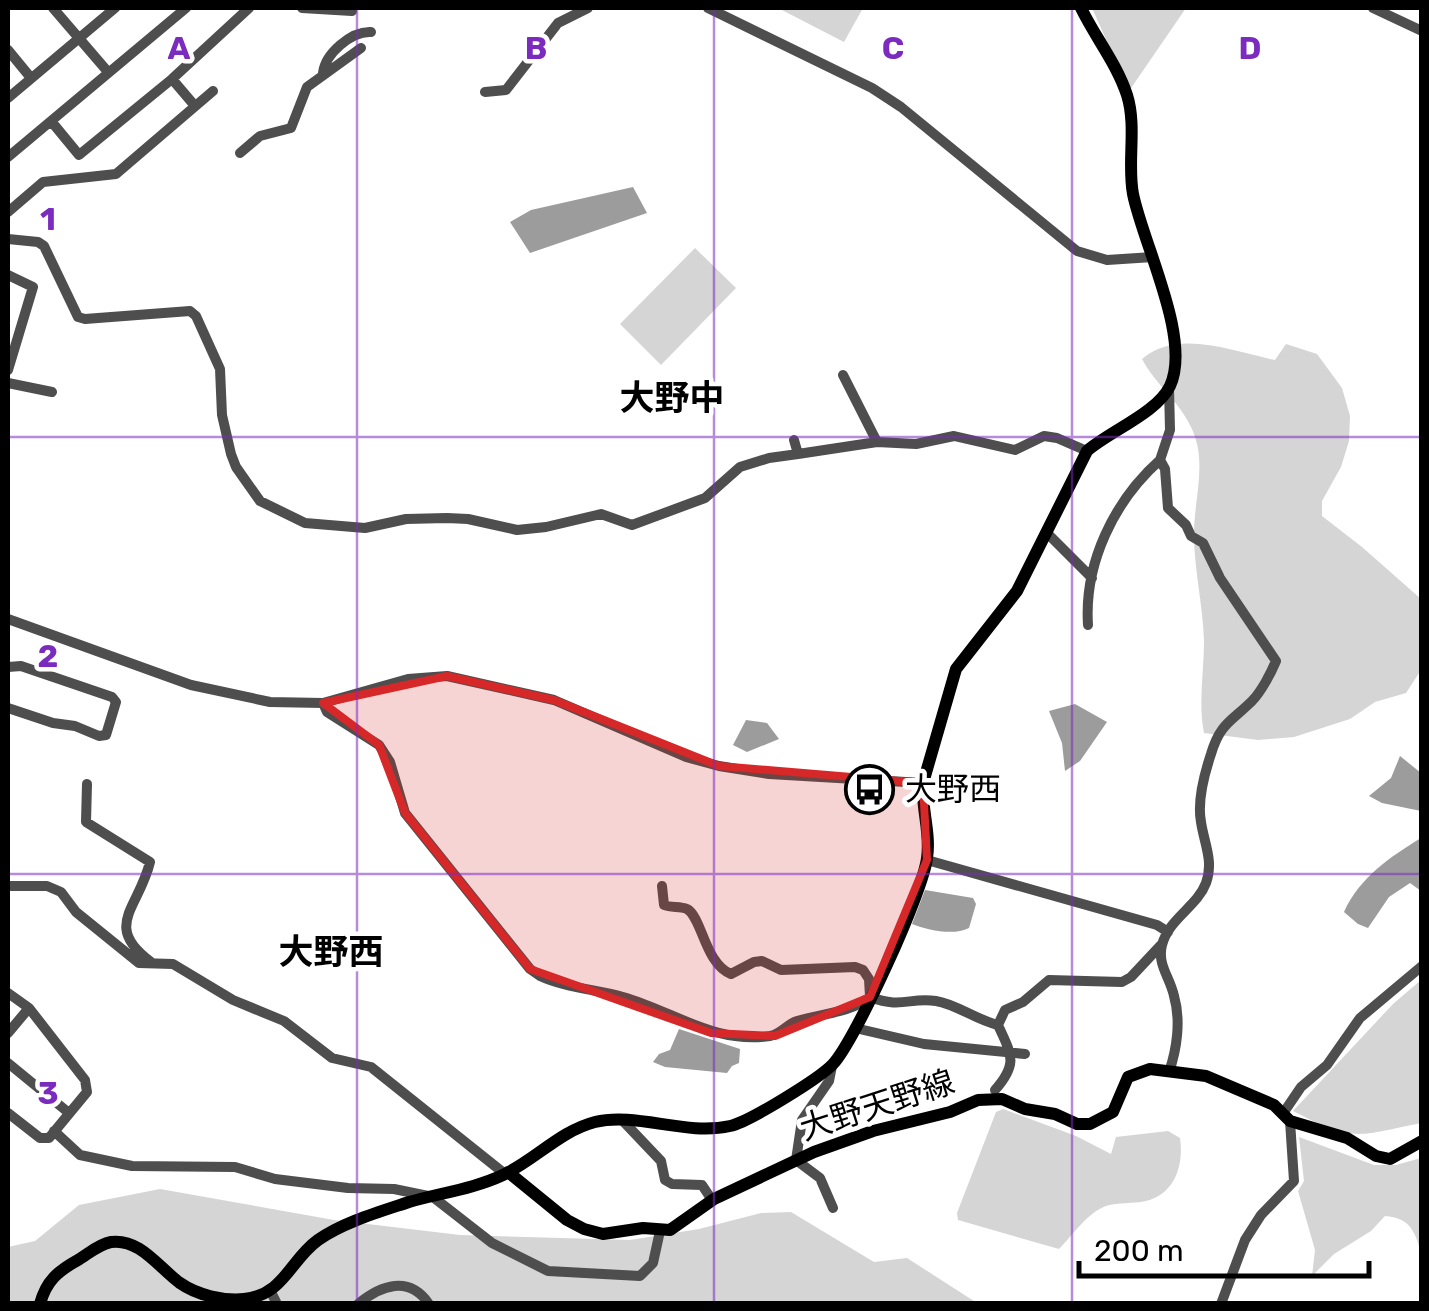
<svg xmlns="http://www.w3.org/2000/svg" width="1429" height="1311" viewBox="0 0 1429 1311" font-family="Rubik,'Noto Sans JP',sans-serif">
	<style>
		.green { fill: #d5d5d5 }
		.water { fill: #9c9c9c }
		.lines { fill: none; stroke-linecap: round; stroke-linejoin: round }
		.minor { stroke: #4e4e4e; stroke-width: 10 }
		.major { stroke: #000; stroke-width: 12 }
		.marked { fill: #d62828; fill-opacity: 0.2; stroke: #d62828; stroke-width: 8; stroke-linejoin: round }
		.grid { fill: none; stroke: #7b2cbf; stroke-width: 2.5; stroke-opacity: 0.55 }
		.labels { text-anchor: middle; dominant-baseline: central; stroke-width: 9; stroke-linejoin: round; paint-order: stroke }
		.poi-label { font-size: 32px; fill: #000; stroke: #fff; text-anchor: start }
		.street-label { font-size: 32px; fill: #000; stroke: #fff }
		.neighbourhood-label { font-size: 35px; font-weight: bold; fill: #000; stroke: #fff }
		.grid-label { font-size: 32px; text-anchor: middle; font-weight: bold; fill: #7b2cbf; stroke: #fff; stroke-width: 9; stroke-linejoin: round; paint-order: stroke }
	</style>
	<rect width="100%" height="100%" fill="#fff"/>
	<path class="green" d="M778 8H863L844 42Z
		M1092 8H1186L1129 91Z
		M695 248 736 288 661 365 620 324Z
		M1286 344 1317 354 1342 388 1350 416 1349 441 1341 467 1322 501V516L1362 547 1421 599V670L1406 693 1375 702 1350 719 1294 737 1258 740 1204 733C1198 702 1204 673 1204 641 1203 605 1194 570 1194 534 1194 497 1208 462 1191 427 1179 401 1155 384 1142 359 1178 328 1234 352 1275 360Z
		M1421 980V1123C1356 1136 1355 1143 1293 1111L1393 1004Z
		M1003 1109 1076 1136 1111 1154 1116 1137 1168 1131 1180 1138C1184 1165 1175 1194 1146 1201 1133 1204 1118 1202 1106 1206 1087 1213 1073 1235 1059 1249L958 1220 957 1213 996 1112Z
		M1299 1137 1374 1165H1396L1421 1158V1253C1415 1231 1410 1218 1385 1216L1371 1231 1334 1254 1312 1276 1315 1250 1298 1191 1304 1181Z
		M160 1189 334 1220 460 1235 630 1240 699 1229 761 1213 791 1212 874 1262 907 1258 977 1303H8V1247L35 1241 79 1205Z"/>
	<path class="water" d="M633 187 647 213 530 253 510 222 531 210Z
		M1075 704 1107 722 1080 761 1065 771 1062 743 1049 711Z
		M746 720 767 723 779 739 747 752 733 745Z
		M1400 756 1421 773V811L1382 803 1369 796 1391 778Z
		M1421 838V891L1410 883 1389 897 1368 928 1358 924 1344 912C1360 877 1390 857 1421 838Z
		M925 890 973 898 976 904 969 928C953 936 928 930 912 924Z
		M679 1029 740 1049 739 1063 732 1066 727 1073 665 1067 653 1062 659 1054 670 1050Z"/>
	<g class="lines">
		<path class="minor" d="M53 8 108 72
			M302 8 352 11
			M708 8 872 88 901 107 1077 251 1107 260 1153 257
			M1373 8 1422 31
			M8 50 31 78
			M323 73C325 54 351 31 371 32
			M172 79 195 106
			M485 92 506 90 558 23 588 8
			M8 98 115 8
			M51 121 79 155 172 79 249 8
			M240 153 260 136 291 128 307 87 361 48
			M8 157 186 8
			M8 212 43 182 116 174 213 91
			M8 239 38 242 44 246 78 317 85 319 190 311 196 316 220 369 222 415 231 454 236 467 260 501 305 523 365 528 406 519 447 518 468 519 517 530 546 527 601 514 632 525 705 498 740 467 769 458 798 454 794 440
			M8 275 33 287 8 370
			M843 375 877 442 916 444 954 436 1015 450 1044 436 1057 438 1087 451
			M8 383 52 392
			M1169 388 1170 430 1160 460 1165 469 1168 508 1186 525 1191 536 1203 543 1220 578 1276 661C1271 673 1261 692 1252 701 1232 721 1220 723 1211 754 1204 775 1197 801 1201 822 1204 843 1214 861 1206 883 1197 907 1169 918 1162 945 1157 965 1170 977 1174 996 1181 1020 1177 1049 1169 1072
			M798 454 877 442
			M1046 532 1092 578
			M8 619 191 685 270 702 323 703 408 679 447 676 554 700 686 757 719 766 769 774 923 783
			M1088 625C1084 563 1114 501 1160 460
			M8 667 21 666 112 697 116 702 106 735 99 736 75 726 53 723 8 708
			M323 703 327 712 379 745 390 762 405 813 530 969 540 976C566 988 595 989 623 997 675 1012 714 1044 770 1036 781 1034 787 1024 797 1021 822 1013 848 1014 870 997
			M87 784 86 822 150 862C139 908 102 926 151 962
			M927 860 1157 925 1168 932
			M8 886H47L61 892 76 912 139 963 173 964 233 1000 284 1021 332 1058 371 1067 505 1174
			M662 886 664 905C671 908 680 906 687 909 702 917 705 964 731 974L754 962 762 961 781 970 855 967 863 970 869 979 870 997
			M8 993 29 1008 85 1080 87 1092 49 1138H40L8 1113
			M870 997C902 1009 909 997 936 1001 956 1004 976 1020 998 1025
			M855 1028 924 1044 1025 1054
			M8 1033 29 1008
			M8 1063 69 1113
			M832 1066 829 1081 802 1120 796 1160 820 1178 833 1208
			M995 1090C1019 1063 1011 1054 998 1025L1005 1010 1023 1002 1049 980 1122 982 1131 977 1161 945
			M1284 1112 1301 1087 1327 1065 1360 1018 1422 966
			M623 1121 661 1161 665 1180 672 1184 702 1185 712 1200
			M54 1131 80 1155 132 1166 235 1167 275 1179 348 1188 394 1189 433 1197 492 1243 548 1271 640 1276 653 1263 660 1231
			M271 1292 277 1304
			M358 1304C381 1285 409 1275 429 1304
			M1221 1304 1245 1240 1261 1215 1294 1181 1290 1121"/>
		<path class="major" d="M508 1172 567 1220 584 1229 603 1234 643 1228 670 1230 714 1199 814 1152 873 1131 950 1112 978 1100 1002 1099 1025 1109 1055 1114 1077 1124H1090L1113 1112 1128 1077 1150 1069 1206 1076 1274 1105 1290 1121 1347 1138 1376 1156 1390 1159 1422 1141
			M40 1304C46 1281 58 1271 78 1260 88 1254 99 1244 111 1242 140 1238 159 1268 180 1283 197 1295 223 1301 244 1299 284 1295 290 1260 318 1240 344 1222 379 1212 409 1202 440 1193 473 1189 503 1175 535 1160 560 1131 595 1122 637 1112 685 1136 730 1126 749 1122 820 1078 833 1064 856 1039 923 892 927 858 931 833 921 808 923 783L956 669 1017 591 1087 451C1110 431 1157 413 1170 386 1192 339 1143 244 1133 194 1127 162 1137 127 1127 95 1117 64 1095 37 1081 8"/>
	</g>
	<path class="marked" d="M447 676 554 700 719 766 923 783 927 860 870 997 775 1036 711 1033 530 969 405 813 379 745 323 703Z"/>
	<path class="grid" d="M357 8V1304M714 8V1304M1072 8V1304M8 437H1422M8 874H1422"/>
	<defs>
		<symbol id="bus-ring" viewBox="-11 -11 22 22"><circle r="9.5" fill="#fff" stroke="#000" stroke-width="1.5"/><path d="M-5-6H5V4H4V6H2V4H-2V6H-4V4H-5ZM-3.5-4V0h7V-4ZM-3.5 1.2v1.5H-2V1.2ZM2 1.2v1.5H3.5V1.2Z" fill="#000"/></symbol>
	</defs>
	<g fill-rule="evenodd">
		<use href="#bus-ring" x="842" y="762" width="55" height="55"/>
	</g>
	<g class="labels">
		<g class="poi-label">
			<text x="905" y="789">大野西</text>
		</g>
		<g class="street-label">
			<text transform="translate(877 1105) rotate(-18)">大野天野線</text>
		</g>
		<g class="neighbourhood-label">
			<text x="672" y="398">大野中</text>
			<text x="331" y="952">大野西</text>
		</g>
	</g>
	<g class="grid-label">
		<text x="179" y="59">A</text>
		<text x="536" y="59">B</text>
		<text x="893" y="59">C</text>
		<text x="1250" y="59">D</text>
		<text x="48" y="230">1</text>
		<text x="48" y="667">2</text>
		<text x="48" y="1104">3</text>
	</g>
	<rect width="1429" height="1311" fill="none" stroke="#000000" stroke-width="20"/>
	<path d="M1079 1261v15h290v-15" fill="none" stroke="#000000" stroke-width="5"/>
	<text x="1094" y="1261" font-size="30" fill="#000000" stroke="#ffffff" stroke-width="8" paint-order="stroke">200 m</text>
</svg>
